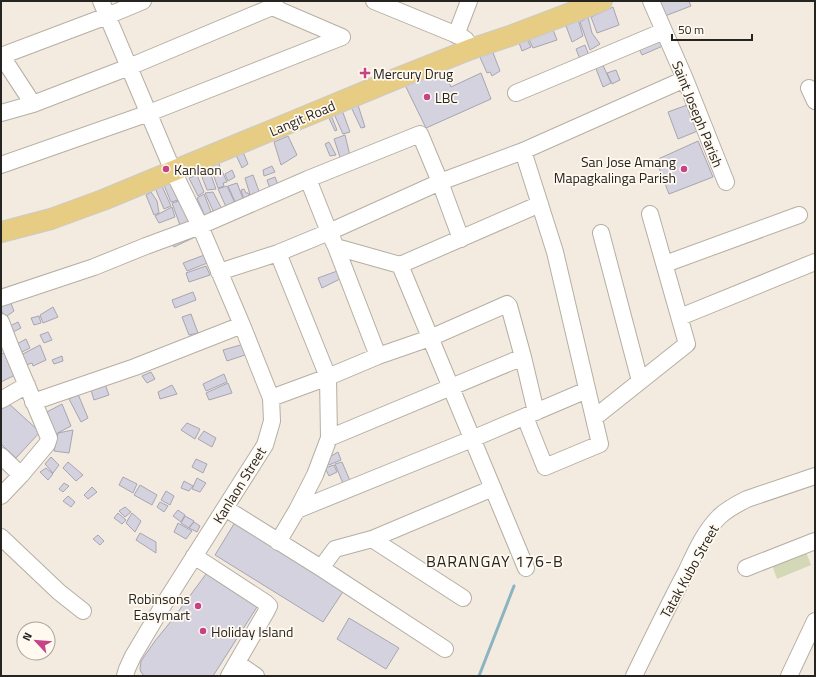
<svg xmlns="http://www.w3.org/2000/svg" width="816" height="677" viewBox="0 0 816 677" font-family="'Titillium Web',sans-serif">
	<style>
		.green { fill: #d4d8b6 }
		.lines { fill: none; stroke-linecap: round; stroke-linejoin: round }
		.stream { stroke: #8bb3c0; stroke-width: 3 }
		.building { fill: #d4d2df; stroke: #a7a5b1 }
		.minor-casing { stroke: #b5aea3; stroke-width: 18 }
		.major-casing { stroke: #cbcac9; stroke-width: 22 }
		.minor { stroke: #fff; stroke-width: 16 }
		.major { stroke: #e7cd83; stroke-width: 20 }
		.poi-dot { fill: #c74388; stroke: #fff9f0; stroke-width: 1.5 }
		.labels { text-anchor: middle; dominant-baseline: central; stroke-width: 3.5; stroke-linejoin: round; paint-order: stroke }
		.poi-label { font-size: 14px; fill: #262420; stroke: #fff9f0; text-anchor: start }
		.street-label { font-size: 14px; fill: #262420; stroke: #fff9f0 }
		.quarter-label { font-size: 16px; letter-spacing: 1px; fill: #262420; stroke: #fff9f0 }
	</style>
	<rect width="100%" height="100%" fill="#f3ebe0"/>
	<path class="green" d="M805 549 811 565 777 579 771 562Z"/>
	<g class="lines">
		<path class="stream" d="M479 676 514 586"/>
	</g>
	<path class="building" d="M659 1H689L691 6 665 16Z
		M613 7 619 25 597 33 591 17Z
		M588 17 592 33 600 44 590 50 580 22Z
		M578 19 583 36 572 42 566 26Z
		M552 27 557 40 533 48 528 37Z
		M526 37 531 47 522 51 518 40Z
		M662 37 665 45 642 55 638 47Z
		M585 45 591 61 582 64 576 49Z
		M492 50 500 71 492 76 490 72 487 73 479 55Z
		M602 63 611 83 603 87 595 66Z
		M443 68 451 87 481 73 491 99 426 128 405 85Z
		M616 70 620 80 612 84 607 73Z
		M690 104 700 130 678 139 668 112Z
		M358 105 365 127 361 128 351 107Z
		M342 110 350 132 343 134 334 114Z
		M331 115 337 130 335 131 328 116Z
		M345 135 351 160 342 163 334 139Z
		M288 136 297 155 281 165 274 142Z
		M698 141 713 177 669 194 656 160Z
		M329 142 336 155 330 156 325 144Z
		M243 152 248 164 242 168 236 155Z
		M218 162 227 182 223 183 224 186 218 188 210 165Z
		M272 166 275 172 264 176 263 170Z
		M208 167 216 189 207 190 199 169Z
		M232 170 235 177 228 181 225 174Z
		M197 175 204 192 198 196 189 178Z
		M253 175 260 194 251 198 245 178Z
		M275 177 280 190 272 194 267 180Z
		M171 182 178 200 171 202 164 185Z
		M237 183 244 201 237 206 228 186Z
		M162 186 171 206 164 209 155 188Z
		M227 186 236 205 227 209 218 189Z
		M244 189 246 193H248L250 198 244 200 241 190Z
		M151 192 157 201 159 213 154 215 146 195Z
		M213 192 225 215 216 217 205 193Z
		M204 194 213 217 207 221 197 198Z
		M179 201 191 224 181 228 172 203Z
		M172 207 175 217 159 223 155 216Z
		M192 232 195 237 174 247 171 239Z
		M207 254 210 262 187 271 183 263Z
		M206 266 210 275 189 282 186 273Z
		M340 270 342 278 322 288 318 278Z
		M193 292 196 300 175 308 172 300Z
		M10 301 14 311 4 318 1 309V303Z
		M53 307 58 317 43 323 40 315Z
		M191 314 198 333 189 335 182 317Z
		M39 316 41 323 34 325 31 318Z
		M18 322 21 328 9 334 8 327Z
		M48 332 52 340 44 343 40 335Z
		M26 339 30 348 20 353 15 345Z
		M244 344 248 354 227 361 223 350Z
		M40 345 46 360 33 366 32 363 26 365 21 355Z
		M10 351 19 373 1 382V354Z
		M62 356 63 361 54 364 52 360Z
		M151 372 155 379 147 383 142 376Z
		M224 374 227 382 206 391 203 384Z
		M228 383 232 393 209 400 206 393Z
		M105 384 109 395 94 400 91 390Z
		M172 385 177 394 160 399 158 392Z
		M78 394 88 418 81 422 69 399Z
		M7 402 40 432 16 458 1 444V408Z
		M62 404 71 426 54 435 45 413Z
		M187 423 200 429 195 439 181 430Z
		M73 430 69 453 54 451 58 433Z
		M204 431 216 438 212 447 198 439Z
		M338 452 341 460 329 465 326 459Z
		M51 457 59 465 53 473 45 464Z
		M196 459 207 464 203 473 192 467Z
		M68 462 83 475 76 481 63 468Z
		M342 462 351 483 344 486 335 464Z
		M334 465 337 472 329 476 325 468Z
		M46 468 53 474 48 480 40 472Z
		M123 477 137 484 133 493 119 485Z
		M197 478 206 483 200 492 192 489Z
		M184 481 193 486 189 491 181 488Z
		M64 483 69 486 63 492 59 489Z
		M140 485 157 495 152 505 134 495Z
		M92 487 97 492 88 499 84 495Z
		M166 491 174 496 170 505 161 500Z
		M68 496 75 502 71 507 63 501Z
		M160 502 168 506 164 512 157 507Z
		M125 507 131 512 125 517 119 511Z
		M178 510 185 515 181 522 173 516Z
		M118 513 126 520 122 524 114 518Z
		M132 513 141 521 135 532 126 523Z
		M185 516 194 521 189 528 181 523Z
		M237 519 346 587 323 622 215 555Z
		M194 522 200 526 197 532 189 528Z
		M178 523 192 531 186 539 174 532Z
		M140 533 156 542V553L136 540Z
		M98 535 104 541 100 545 93 539Z
		M206 574 257 607 213 676H144L141 672 140 669 141 661 155 641 172 620Z
		M349 618 399 648 386 669 337 639Z"/>
	<g class="lines">
		<defs>
			<path id="minor" d="M101 1 173 171 200 226 242 325 271 398 272 421 265 445 164 604 133 656 127 669 125 676
				M374 1 462 37 466 40 471 49
				M651 1 685 79 726 182
				M272 7 342 37
				M456 35 469 1
				M1 55 33 104
				M1 56 107 16 143 1
				M809 88 815 101
				M516 93 664 31
				M1 113 33 104 129 67 272 7 275 1
				M523 151 555 252 600 444 545 467 525 417
				M1 165 149 113 342 37
				M308 179 329 232 336 247 378 356
				M601 233 640 381
				M336 247 400 265 540 204
				M278 253 328 377 329 438 315 475 297 510 278 542
				M665 264 799 215
				M400 265 526 568
				M219 272 278 253 329 232 440 182 523 151 685 79
				M1 298 94 267 146 246 200 226 308 179 420 134 440 182 461 239
				M680 317 815 262
				M1 322 11 348 49 438 47 444 21 475 1 496
				M271 398 328 377 378 356 430 338 507 304 509 306 523 357 536 412
				M1 400 27 385
				M33 402 135 367 242 325
				M594 418 687 344 650 214
				M329 438 523 357
				M1 456 21 475
				M225 508 321 568 445 649
				M297 510 472 439 587 390
				M1 537 59 592 83 611
				M372 539 463 598
				M194 556 266 603 269 606 266 612 229 676
				M321 568 335 549 372 539 493 488
				M746 568 815 541
				M237 663 256 676
				M634 676C651 641 668 606 686 572 695 553 704 532 719 517 727 509 737 504 747 499L815 476
				M789 676 815 621"/>
			<path id="major" d="M1 232 51 219 103 200 398 78 471 49 510 36 602 1"/>
		</defs>
		<use href="#minor" class="minor-casing"/>
		<use href="#major" class="major-casing"/>
		<use href="#minor" class="minor"/>
		<use href="#major" class="major"/>
	</g>
	<g class="poi-dot">
		<path d="M363 67h4v4h4v4h-4v4h-4v-4h-4v-4h4z"/>
		<circle cx="427" cy="97" r="4"/>
		<circle cx="166" cy="169" r="4"/>
		<circle cx="684" cy="169" r="4"/>
		<circle cx="198" cy="606" r="4"/>
		<circle cx="203" cy="631" r="4"/>
	</g>
	<g class="labels">
		<g class="poi-label">
			<text x="373" y="73">Mercury Drug</text>
			<text x="435" y="97">LBC</text>
			<text x="676" y="161" text-anchor="end">San Jose Amang<tspan x="676" dy="16">Mapagkalinga Parish</tspan></text>
			<text x="174" y="169">Kanlaon</text>
			<text x="190" y="598" text-anchor="end">Robinsons<tspan x="190" dy="16">Easymart</tspan></text>
			<text x="211" y="631">Holiday Island</text>
		</g>
		<g class="street-label">
			<text transform="translate(698 114) rotate(68)">Saint Joseph Parish</text>
			<text transform="translate(302 118) rotate(-23)">Langit Road</text>
			<text transform="translate(239 485) rotate(-58)">Kanlaon Street</text>
			<text transform="translate(689 571) rotate(-61)">Tatak Kubo Street</text>
		</g>
		<g class="quarter-label">
			<text x="495" y="561">BARANGAY 176-B</text>
		</g>
	</g>
	<rect width="816" height="677" fill="none" stroke="#262420" stroke-width="4"/>
	<g transform="translate(36 641) rotate(296)"><circle r="19" fill="#fff9f0" stroke="#a8a49d"/>
	<path d="M0-3L7 15L0 10L-7 15Z" fill="#c74388"/>
	<text y="-6" font-size="11" font-weight="bold" text-anchor="middle" fill="#262420">N</text>
	</g>
	<path d="M672 34v6h80v-6" fill="none" stroke="#262420" stroke-width="2"/>
	<text x="678" y="34" font-size="12" fill="#262420" stroke="#fff9f0" stroke-width="3" paint-order="stroke">50 m</text>
</svg>
